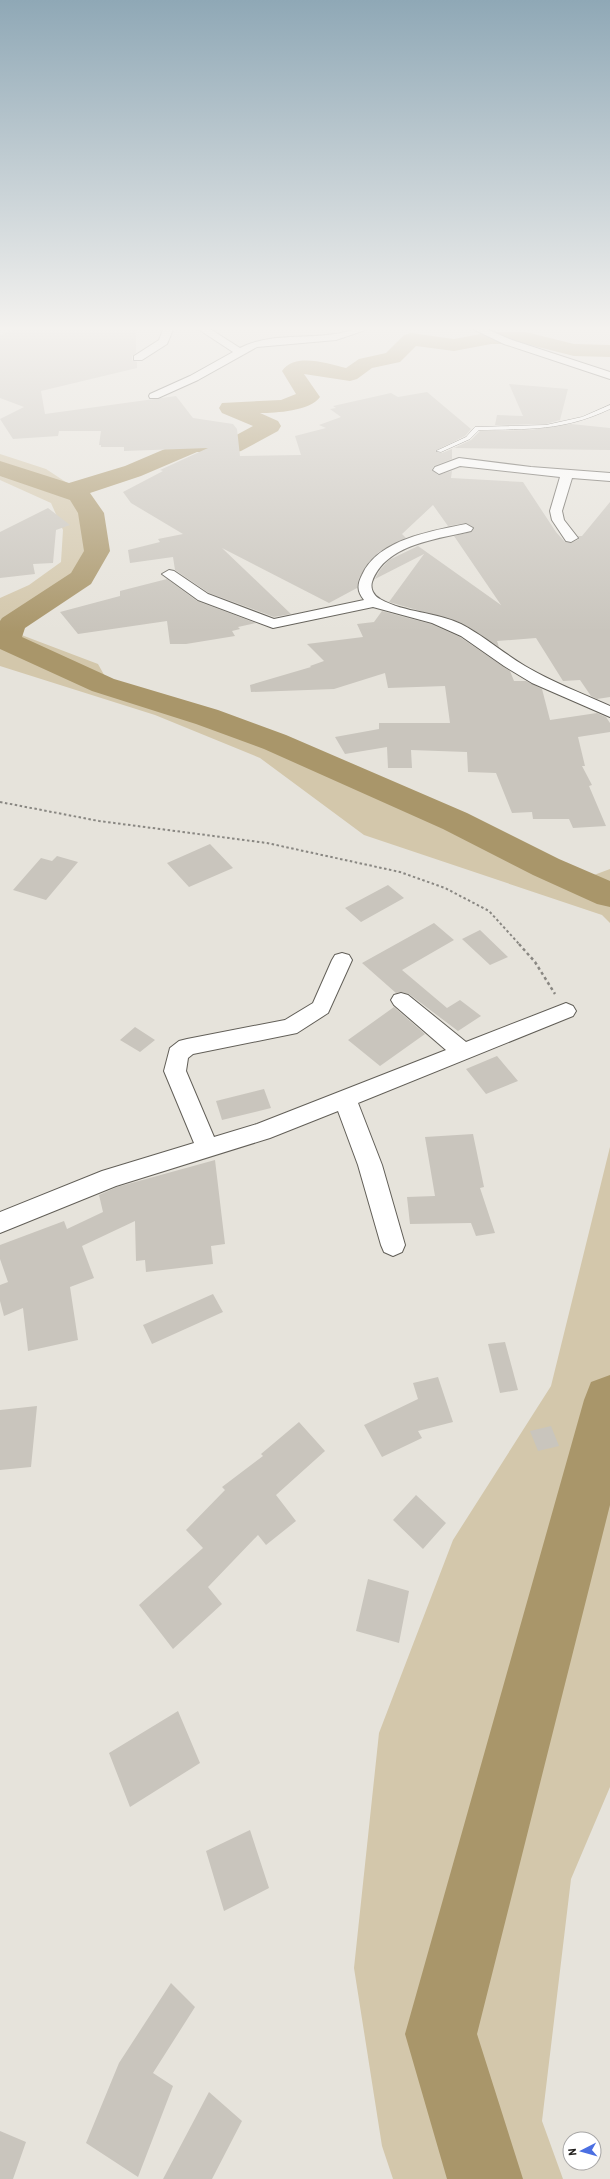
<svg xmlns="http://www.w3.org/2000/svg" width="610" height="2179" viewBox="0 0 610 2179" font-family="Barlow,sans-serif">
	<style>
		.green { fill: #d3c7ab }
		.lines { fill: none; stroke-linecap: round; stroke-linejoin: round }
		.river { fill: #a9966a; fill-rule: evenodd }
		.building { fill: #c9c5bd }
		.lane-casing { stroke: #625f58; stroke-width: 1 }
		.street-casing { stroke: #625f58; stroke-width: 2 }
		.path-far1 { stroke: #898782; stroke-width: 2; stroke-dasharray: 2.5 2.5; stroke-linecap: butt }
		.path { stroke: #898782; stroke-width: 2.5; stroke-dasharray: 3 3; stroke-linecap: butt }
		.lane { fill: #fff; fill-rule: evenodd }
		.street { fill: #fff; fill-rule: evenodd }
	</style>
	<rect width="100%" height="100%" fill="#e6e3db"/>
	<path class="green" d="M0 454 46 469 87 496 98 524 86 573 3 628 98 664 112 689 270 738 378 792 424 803 466 831 594 875 610 869V923L602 915 364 835 260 758 155 715 0 666V598L29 585 61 562 63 530 51 503 0 480Z
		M610 1147V1787L571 1879 542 2121 563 2179H393L382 2146 354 1968 379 1733 453 1540 551 1386Z"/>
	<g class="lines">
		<path class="river" d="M491 332H526L574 344 610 345V357L574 356 526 344H491L454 351 416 346 400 362 372 368 357 379 350 381 304 374 320 397C310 411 276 413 260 413L278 421 281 426 278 431 241 451 233 453 197 452 141 476 90 493 104 513 110 551 91 584 25 628 22 637 114 679 218 710 286 735 467 813 559 859 610 881V907L597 904 533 875 443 829 264 749 196 724 92 691 0 649V621L2 618 71 573 84 551 78 513 70 500 0 476V461L69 483 125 466 186 440 194 438 229 439 253 426 222 413 219 408 222 403 281 400 296 394 282 371C295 352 328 364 346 368L359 359 386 353 404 335 411 333 454 339Z
			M610 1375V1505L477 2034 523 2179H447L405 2034 584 1400 591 1382Z"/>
	</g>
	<path class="building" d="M21 327H136V353L132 356V360L137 362V368L41 391 45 414 176 396 193 418 233 424 237 429 240 456 301 455 295 436 326 428 319 425 341 417 330 409 336 408 333 406 391 393 398 397 427 392 471 429 465 436 435 451 442 453 452 449V459L434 466 432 469 438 475 452 471 451 478 523 482 556 532 565 542 571 543 579 539 578 536H582L610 502V697L597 699 591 696 580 680 563 681 536 638 497 641 499 647 462 623 389 602 424 554 375 579 380 570 389 560 418 546 501 605 454 536 471 532 474 528 466 523 448 526 433 505 402 534 406 538 379 552 369 562 359 578 357 588 329 603 222 548 291 614 274 617 209 593 175 570 173 557 130 563 128 550 160 542 158 539 183 534 131 503 123 492 163 471 160 470 208 448 124 451V447H101V445H99L101 431H59L58 436 13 439 0 419 24 407 0 398V335Z
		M509 384 568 389 560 420 546 424 495 425 497 415 523 416Z
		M571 424 610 428V450L454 448 471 440 480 431 530 430Z
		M48 508 70 525 56 530 53 563 33 564 35 574 0 578V532Z
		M167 579 197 601 256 623 238 627 240 629 232 631 235 636 186 644H170L167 621 78 634 60 612 120 596V591Z
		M382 611 431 624 460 637 510 671 514 681H526L542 689 550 720 597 713 606 717 610 723V732L578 737 585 766H582L592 785 589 786 606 826 573 828 569 819H533L532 812 512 813 496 773 468 772 467 752 411 750 412 768H388L387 747 345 754 335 737 379 729V723H450L445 686 388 688 385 673 334 689 251 692 250 685 311 667 310 666 324 661 307 644 363 637 357 624 374 622Z
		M210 844 233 868 189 887 167 863Z
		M57 856 78 862 46 900 13 890 41 858 52 861Z
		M388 885 404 898 361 922 345 908Z
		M434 923 454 940 402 970 447 1008 460 1000 481 1016 458 1031 409 994 401 992 396 993 362 963Z
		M480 930 508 957 490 965 462 939Z
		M394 1007 425 1034 380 1066 348 1040Z
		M135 1027 155 1040 140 1052 120 1040Z
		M497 1056 518 1081 486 1094 466 1069Z
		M264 1089 271 1108 222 1120 216 1101Z
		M473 1134 484 1187 480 1188 495 1233 476 1236 471 1223 410 1224 407 1197 435 1196 425 1137Z
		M215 1160 225 1244 211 1246 213 1264 146 1272 145 1260 136 1261 135 1221 82 1246 94 1278 70 1287 78 1340 28 1351 23 1308 4 1316 0 1301V1285L8 1282 0 1259V1245L64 1221 67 1229 103 1212 99 1195 117 1187Z
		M213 1294 223 1312 152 1344 143 1325Z
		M505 1342 518 1390 500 1393 488 1344Z
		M438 1377 453 1422 418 1431 422 1438 382 1457 364 1425 418 1399 413 1383Z
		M37 1406 31 1467 0 1470V1410Z
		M299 1422 325 1451 276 1495 296 1521 266 1545 258 1535 208 1587 222 1604 173 1649 139 1605 203 1548 186 1530 225 1490 222 1487 263 1456 261 1454Z
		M551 1426 559 1446 538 1451 530 1431Z
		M416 1495 446 1523 423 1549 393 1520Z
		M368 1579 409 1591 399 1643 356 1631Z
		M178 1711 200 1763 130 1807 109 1753Z
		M250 1830 269 1888 224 1911 206 1851Z
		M171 1983 195 2007 153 2073 173 2086 138 2177 86 2143 119 2063Z
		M209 2092 242 2121 212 2179H163Z
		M0 2131 26 2142 13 2179H0Z"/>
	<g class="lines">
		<defs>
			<path id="lane" d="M610 405V409C564 431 528 429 479 430L470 439 441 452 436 451 466 437 475 427 546 425 582 417Z"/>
			<path id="street" d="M164 327H174L167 344 142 360H134V356L159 340Z
				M195 327H207L240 348C268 333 304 339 335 334 349 332 359 326 374 327L336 340 257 347 198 380 158 398H150L149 396 150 394 190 376 233 352Z
				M469 327H482L512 340 610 372V379L504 344Z
				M459 458 531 467 610 473V481L572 478 562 511 564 520 578 538 571 542 566 541 552 520 550 511 560 477 460 466 439 474 433 470 435 467Z
				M466 524 473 528 471 531C438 539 385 544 372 582 370 589 374 596 380 599 405 613 436 612 461 624 484 636 503 653 525 666 552 682 581 693 610 706V717L532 683 504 666 461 636 432 623 373 607 273 628 198 600 162 574 169 570 174 571 208 594 274 619 364 600C357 591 357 585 362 575 378 539 432 531 466 524Z
				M342 953 349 955 352 960 328 1013 297 1033 193 1054 188 1058 186 1071 214 1137 257 1124 446 1050 394 1005 391 1000 394 995 401 993 408 995 466 1042 566 1003 573 1006 576 1011 573 1016 358 1103 382 1165 405 1245 402 1252 393 1256 384 1252 381 1245 358 1165 338 1111 270 1138 116 1186 0 1233V1212L102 1171 194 1143 164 1071 170 1048 179 1041 187 1039 285 1020 313 1003 332 960 335 955Z"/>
		</defs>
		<use href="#lane" class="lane-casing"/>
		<use href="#street" class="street-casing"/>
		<path class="path-far1" d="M0 802 99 821 267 843 400 872 445 888 489 911 520 945"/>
		<path class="path" d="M519 944 535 962 555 994"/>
		<use href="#lane" class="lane"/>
		<use href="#street" class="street"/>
	</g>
	<linearGradient id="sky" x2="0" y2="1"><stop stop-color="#8fa8b6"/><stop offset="0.52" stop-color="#f4f2ef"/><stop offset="1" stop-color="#f4f2ef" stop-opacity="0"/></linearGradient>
	<rect width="610" height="632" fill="url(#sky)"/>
	<g transform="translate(582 2151) rotate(264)"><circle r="19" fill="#ffffff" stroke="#a7a6a5"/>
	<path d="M0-3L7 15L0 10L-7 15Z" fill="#4b6fe2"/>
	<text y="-6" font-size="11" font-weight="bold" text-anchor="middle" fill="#23211f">N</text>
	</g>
</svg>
